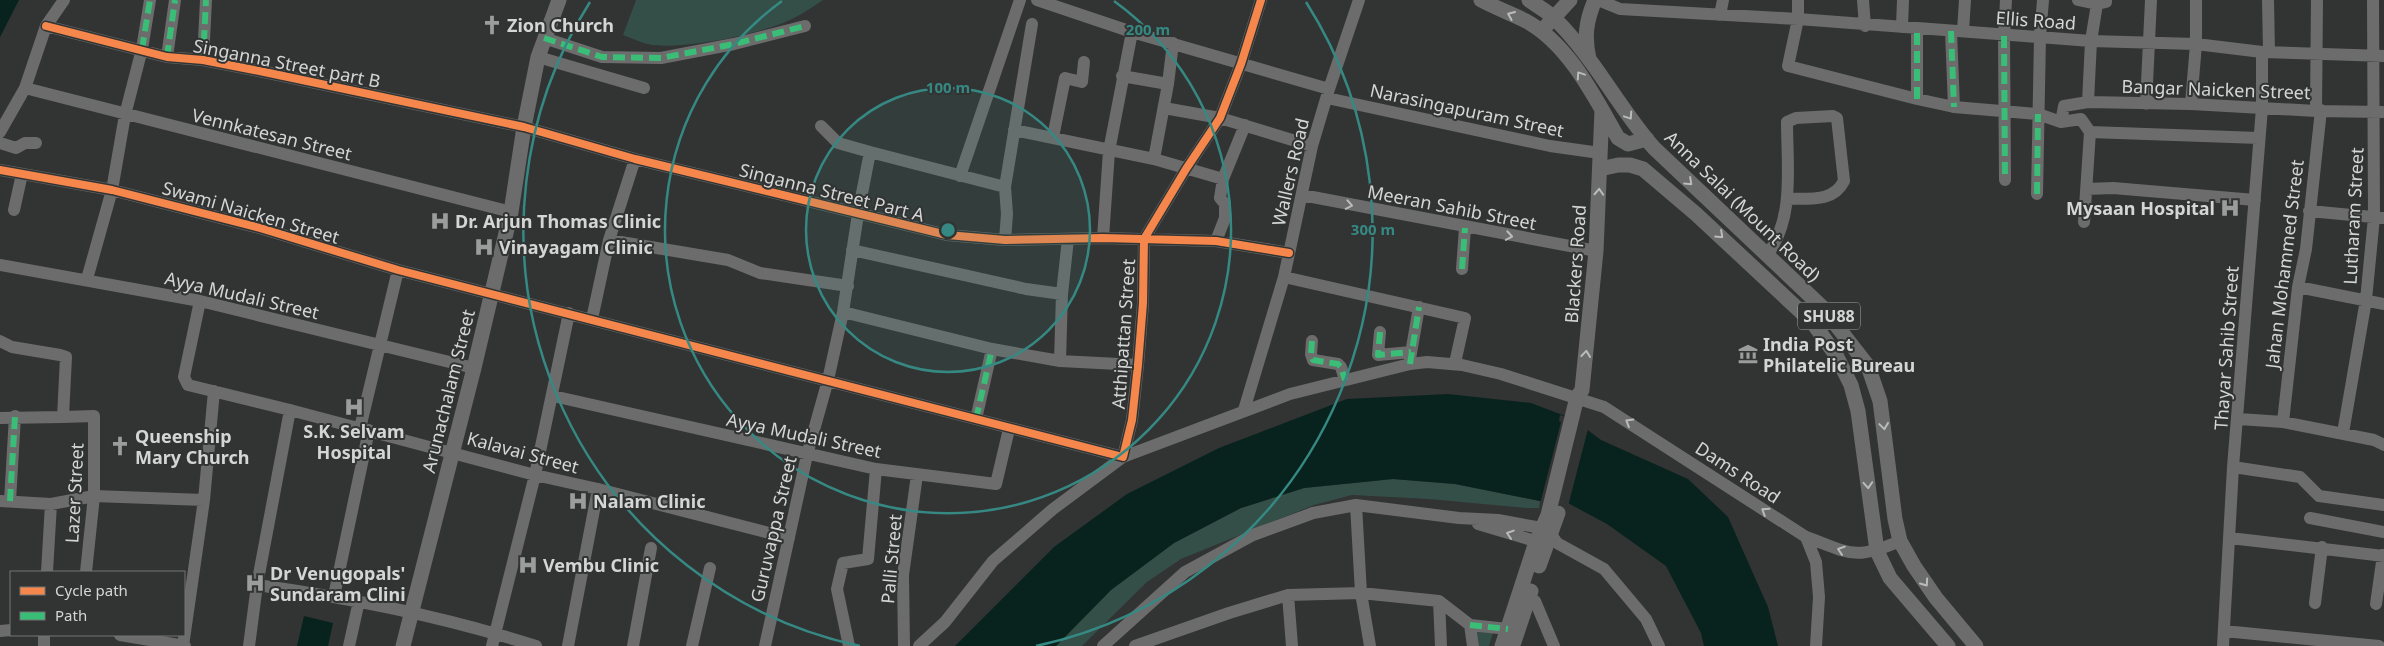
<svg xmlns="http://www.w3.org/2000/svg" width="2384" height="646" viewBox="0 0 2384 646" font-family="'Noto Sans',sans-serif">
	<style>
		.green { fill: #344e48 }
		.water { fill: #08231d }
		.pier { fill: #323333 }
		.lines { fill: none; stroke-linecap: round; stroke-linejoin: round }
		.minor { stroke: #6c6c6c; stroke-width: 12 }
		.major { stroke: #6c6c6c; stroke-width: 15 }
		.quiet { stroke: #3abd76; stroke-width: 6; stroke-dasharray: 12 6; stroke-linecap: butt }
		.cycleway-casing { stroke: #313433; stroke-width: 11 }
		.cycleway { stroke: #f5874c; stroke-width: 8 }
		.oneway { stroke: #babcbb }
		.ring { fill: none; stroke: #368983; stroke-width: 2.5 }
		.labels { text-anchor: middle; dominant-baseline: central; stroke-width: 4; stroke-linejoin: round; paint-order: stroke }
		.shield { fill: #313433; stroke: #a3a5a4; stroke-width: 1 }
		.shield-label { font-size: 16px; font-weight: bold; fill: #d4d6d5 }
		.street-label { font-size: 18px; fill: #d4d6d5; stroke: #313433 }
		.poi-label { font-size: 18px; font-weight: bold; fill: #d4d6d5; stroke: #313433; text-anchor: start }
		.centre { fill: #368983; stroke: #313433; stroke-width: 2.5 }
		.ring-label { font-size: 15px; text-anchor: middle; font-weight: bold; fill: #368983; stroke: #313433; stroke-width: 4; stroke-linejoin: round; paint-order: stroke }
	</style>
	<rect width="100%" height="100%" fill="#323333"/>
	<path class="green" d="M636 0H823C814 6 804 13 794 18 763 34 687 49 652 45 642 43 633 39 623 35Z
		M1393 479 1455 484 1540 501 1539 508H1527L1429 499 1352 495 1314 505 1181 559 1147 582 1082 646H1056L1111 590 1174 543 1241 508 1304 488Z
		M1477 629 1494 630 1489 646H1479Z"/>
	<path class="water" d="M0 0H19L0 37Z
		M1448 394 1531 403 1573 419 1601 440 1688 479 1728 517 1768 607 1778 646H1704L1701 633 1666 566 1607 524 1566 502 1540 501 1455 484 1393 479 1304 488 1241 508 1174 543 1111 590 1056 646H955L1054 547 1127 494 1219 448 1347 399Z
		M304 616 333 623 328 646H297Z"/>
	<path class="pier" d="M1560 415 1578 420 1588 429 1568 506 1540 504 1561 422 1559 421Z"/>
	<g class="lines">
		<path class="minor" d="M1037 0 1132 32 1329 89
			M1598 0 1620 9 1798 19 2091 41 2196 44 2262 52 2384 56
			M1798 0V19L1788 66 1917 99 1954 107 2038 114 2061 122 2081 119 2090 132 2084 222
			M1863 0 1865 26
			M2078 0 2097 4
			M2268 0 2269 52
			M1720 15 1723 0
			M46 26 167 57 203 60 269 73 524 127 635 159 947 235 1005 240 1103 238 1216 241 1289 253
			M1902 27 1903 0
			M1951 31 1954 107
			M1963 31 1965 0
			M544 38 602 57 661 58 734 44 805 26
			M167 57 175 0
			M538 57 644 88
			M203 60 206 0
			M1122 76 1168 84
			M25 88 511 212
			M1327 98 1550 146 1600 153
			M1917 99V28
			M2088 102 2091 41 2097 4 2106 2V0
			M2146 104 2151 0
			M2191 104 2196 44V0
			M1164 108 1220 118 1312 146
			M2316 111 2317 0
			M2061 122 2064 106 2088 102 2191 104 2316 111 2382 112
			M1014 130 1154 159 1223 179
			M0 132 25 88 46 26 64 0
			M2090 132 2259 138
			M1053 137 1065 78 1082 82 1084 62
			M0 143 16 148 25 143H36
			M870 152 1005 187
			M1154 159 1168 84 1173 43
			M0 170 112 190 260 228 398 270 1123 457 1132 420 1138 365 1143 303 1144 239 1186 169 1220 118 1241 64 1261 0
			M960 176 1020 0
			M2005 180 2004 36 2006 0
			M2086 189 2113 188 2255 200
			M2037 194 2040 37 2043 0
			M1302 195 1596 251
			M14 210 22 174
			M2309 211 2384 218
			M1103 238 1109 151 1132 32
			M609 240 728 260 760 273 848 286
			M1005 240 1007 214 1005 187 1032 24
			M1216 241 1225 218V204L1220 198 1223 179 1245 125
			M852 250 1026 289 1062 294
			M1767 255C1795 218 1787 166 1787 122L1796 118 1833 116 1837 118 1844 181C1833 203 1808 198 1787 199
			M0 265 200 301 474 368
			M1462 269 1465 228
			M1284 277 1465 318 1455 363
			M87 279 112 190 125 115 142 49 150 0
			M2298 287 2384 304
			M200 301 184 377 188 385 290 410 535 475 598 489 789 538
			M843 312 992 349 1060 361 1138 365
			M592 319 609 240 635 159
			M1380 332 1378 355 1411 352
			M0 341 12 347 60 355 66 357 63 417 94 416V496L86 572
			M1312 341 1311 354 1313 360 1338 364 1341 367 1345 380
			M1410 359 1419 307
			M1060 361 1062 294 1068 239
			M553 396 876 469 996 484 1009 429
			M1244 410 1284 277 1312 146 1329 89 1359 0
			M0 418 63 417
			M976 419 992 349
			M2239 419 2283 422 2374 440 2384 445
			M2283 422 2298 287 2306 249 2321 110
			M360 428 398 270
			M2343 433 2366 300 2374 217 2373 0
			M2233 467 2300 477 2319 496 2384 505
			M0 501 51 504 94 496 204 500
			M10 501 15 416
			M1356 505 1361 593 1370 646
			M2310 518 2384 532
			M1478 524 1545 544
			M1806 537 1816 562 1819 597 1816 646
			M2230 538 2384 556
			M47 572 51 504
			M257 585C352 598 445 617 536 646
			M1288 595 1292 646
			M334 596 369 430
			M1529 598 1535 601 1554 646
			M1439 601 1441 646
			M2315 603 2322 547
			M2376 604 2383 555
			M1470 625 1508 629
			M0 631 11 630
			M2224 631 2379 646
			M44 635V646
			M120 635 185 646
			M183 646 204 500 214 391
			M249 646 257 585 290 410
			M349 646 359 601
			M492 646 535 475 569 313
			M568 646 598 489
			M633 646 651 548
			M692 646 710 568
			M765 646 807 455 828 380 843 312 858 214 870 152 838 143 821 126
			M849 646 837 589 843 563 868 559 876 469
			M904 646 903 575 917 475
			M919 646 945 622 993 561 1053 509 1123 457 1290 394 1410 364 1427 362 1462 365 1501 374 1604 407 1806 537C1850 553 1854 561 1900 541
			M1103 646 1185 572 1253 535 1313 513 1356 505 1459 518 1498 520 1536 527 1551 534 1557 543 1604 569 1646 619 1659 646
			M1135 646 1229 613 1288 595 1361 593 1439 601 1470 625 1473 646
			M2223 646 2233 467 2262 108V52"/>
		<path class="major" d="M1481 0C1496 8 1512 14 1526 21 1569 44 1595 98 1618 138L1628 144 1647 139
			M1529 0C1537 6 1547 11 1554 18 1594 57 1618 107 1654 148L1822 307 1868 366 1880 401 1895 519 1900 541 1914 566 1936 598 1976 646
			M1547 25 1570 0
			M1589 59C1584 37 1586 21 1595 0
			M1600 169 1618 165H1630L1643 169 1696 214 1813 323 1836 355 1851 385 1858 411 1877 551 1890 578 1948 646
			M1539 566 1558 513
			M1514 642 1531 591
			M403 646 474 368 511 212 524 127 538 57 559 0
			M1502 646 1536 542 1548 515 1577 397 1582 390 1596 251 1602 110"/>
		<path class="quiet" d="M1951 31 1954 107
			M2004 36 2005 180
			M544 38 602 57 661 58 734 44 805 26
			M142 49 150 0
			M167 57 175 0
			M203 60 206 0
			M1917 99V28
			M2037 194 2038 114
			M1462 269 1465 228
			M1380 332 1378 355 1411 352
			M1312 341 1311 354 1313 360 1338 364 1341 367 1345 380
			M1410 364 1419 307
			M976 419 992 349
			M10 501 15 416
			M1470 625 1508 629"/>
		<defs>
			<path id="cycleway" d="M46 26 167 57 203 60 269 73 524 127 635 159 947 235 1005 240 1103 238 1216 241 1289 253
				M0 170 112 190 260 228 398 270 1123 457 1132 420 1138 365 1143 303 1144 239 1186 169 1220 118 1241 64 1261 0"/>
		</defs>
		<use href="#cycleway" class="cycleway-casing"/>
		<use href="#cycleway" class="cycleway"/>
	</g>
	<defs><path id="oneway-chevron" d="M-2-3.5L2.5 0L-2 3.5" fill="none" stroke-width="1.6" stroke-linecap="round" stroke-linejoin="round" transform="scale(1.25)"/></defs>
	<g class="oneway">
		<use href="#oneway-chevron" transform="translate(1511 15) rotate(-157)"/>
		<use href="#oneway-chevron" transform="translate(1580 75) rotate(-124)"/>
		<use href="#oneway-chevron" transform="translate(1629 116) rotate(56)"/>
		<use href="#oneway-chevron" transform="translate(1689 182) rotate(43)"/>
		<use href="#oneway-chevron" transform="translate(1599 192) rotate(-87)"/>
		<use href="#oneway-chevron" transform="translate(1349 205) rotate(11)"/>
		<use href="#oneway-chevron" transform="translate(1720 235) rotate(43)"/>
		<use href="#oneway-chevron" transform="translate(1509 236) rotate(10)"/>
		<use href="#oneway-chevron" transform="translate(1586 354) rotate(-84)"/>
		<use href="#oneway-chevron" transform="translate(1629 422) rotate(-149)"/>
		<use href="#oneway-chevron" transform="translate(1884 426) rotate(82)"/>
		<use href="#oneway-chevron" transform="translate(1868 485) rotate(86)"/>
		<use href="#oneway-chevron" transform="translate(1765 511) rotate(-147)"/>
		<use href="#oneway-chevron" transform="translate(1510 534) rotate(-162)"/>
		<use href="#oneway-chevron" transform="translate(1841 550) rotate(-162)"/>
		<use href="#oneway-chevron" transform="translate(1925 583) rotate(55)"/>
	</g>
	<circle cx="948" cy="230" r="142" fill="#368983" fill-opacity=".12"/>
	<g class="ring">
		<circle cx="948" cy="230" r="142"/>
		<path d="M1114 1A283 283 0 1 1 782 1"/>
		<path d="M860 646A425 425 0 0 1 590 2M1306 2A425 425 0 0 1 1036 646"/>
	</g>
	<defs>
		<symbol id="church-bare" viewBox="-9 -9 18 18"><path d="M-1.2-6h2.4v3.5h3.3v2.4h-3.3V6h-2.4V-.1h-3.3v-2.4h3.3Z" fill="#9b9d9c" stroke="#313433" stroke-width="2.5" paint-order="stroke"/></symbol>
		<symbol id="hospital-bare" viewBox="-9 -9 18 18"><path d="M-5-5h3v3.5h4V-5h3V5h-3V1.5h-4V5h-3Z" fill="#9b9d9c" stroke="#313433" stroke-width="2.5" paint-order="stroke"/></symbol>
		<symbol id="museum-bare" viewBox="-9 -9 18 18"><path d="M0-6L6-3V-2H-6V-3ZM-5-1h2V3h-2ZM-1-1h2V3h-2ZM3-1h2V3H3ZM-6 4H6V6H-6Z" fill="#9b9d9c" stroke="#313433" stroke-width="2.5" paint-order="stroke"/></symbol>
	</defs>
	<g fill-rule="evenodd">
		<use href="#church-bare" x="478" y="11" width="28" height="28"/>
		<use href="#hospital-bare" x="2216" y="194" width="28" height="28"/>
		<use href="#hospital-bare" x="426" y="207" width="28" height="28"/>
		<use href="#hospital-bare" x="470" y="233" width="28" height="28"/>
		<use href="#museum-bare" x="1734" y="340" width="28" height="28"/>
		<use href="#hospital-bare" x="340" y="393" width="28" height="28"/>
		<use href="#church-bare" x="106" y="432" width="28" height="28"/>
		<use href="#hospital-bare" x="564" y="487" width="28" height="28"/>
		<use href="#hospital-bare" x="514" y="551" width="28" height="28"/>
		<use href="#hospital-bare" x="241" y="569" width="28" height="28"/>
	</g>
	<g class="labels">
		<rect class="shield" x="1798" y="302.5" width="62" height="27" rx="4"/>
		<g class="shield-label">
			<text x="1829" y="316">SHU88</text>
		</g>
		<g class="street-label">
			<text transform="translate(2036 20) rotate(4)">Ellis Road</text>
			<text transform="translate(287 63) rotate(11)">Singanna Street part B</text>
			<text transform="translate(2216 89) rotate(2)">Bangar Naicken Street</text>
			<text transform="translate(1467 110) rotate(12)">Narasingapuram Street</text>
			<text transform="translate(272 134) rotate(14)">Vennkatesan Street</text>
			<text transform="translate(1290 172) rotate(-77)">Wallers Road</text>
			<text transform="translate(832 192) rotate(14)">Singanna Street Part A</text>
			<text transform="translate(1743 206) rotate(44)">Anna Salai (Mount Road)</text>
			<text transform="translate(1452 207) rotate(11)">Meeran Sahib Street</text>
			<text transform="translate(251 212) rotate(16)">Swami Naicken Street</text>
			<text transform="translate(2353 216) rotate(-87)">Lutharam Street</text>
			<text transform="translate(1575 264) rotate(-86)">Blackers Road</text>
			<text transform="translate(2284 264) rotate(-83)">Jahan Mohammed Street</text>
			<text transform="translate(242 295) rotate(13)">Ayya Mudali Street</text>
			<text transform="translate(1123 334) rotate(-86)">Atthipattan Street</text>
			<text transform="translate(2226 348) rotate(-86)">Thayar Sahib Street</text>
			<text transform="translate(448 391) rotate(-76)">Arunachalam Street</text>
			<text transform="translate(804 435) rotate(12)">Ayya Mudali Street</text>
			<text transform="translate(523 452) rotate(15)">Kalavai Street</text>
			<text transform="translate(1738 472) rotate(33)">Dams Road</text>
			<text transform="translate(74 493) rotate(-87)">Lazer Street</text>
			<text transform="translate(773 529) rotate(-77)">Guruvappa Street</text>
			<text transform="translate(891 559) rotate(-85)">Palli Street</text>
		</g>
		<g class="poi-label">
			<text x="507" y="25">Zion Church</text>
			<text x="2215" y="208" text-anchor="end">Mysaan Hospital</text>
			<text x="455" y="221">Dr. Arjun Thomas Clinic</text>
			<text x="499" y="247">Vinayagam Clinic</text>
			<text x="1763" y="344">India Post<tspan x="1763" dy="21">Philatelic Bureau</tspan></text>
			<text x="354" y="431" text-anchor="middle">S.K. Selvam<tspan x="354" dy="21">Hospital</tspan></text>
			<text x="135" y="436">Queenship<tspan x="135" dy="21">Mary Church</tspan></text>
			<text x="593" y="501">Nalam Clinic</text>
			<text x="543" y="565">Vembu Clinic</text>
			<text x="270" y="573">Dr Venugopals'<tspan x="270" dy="21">Sundaram Clini</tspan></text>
		</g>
	</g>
	<circle cx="948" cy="230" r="8" class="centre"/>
	<g class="ring-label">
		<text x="1148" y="35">200 m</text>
		<text x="948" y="93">100 m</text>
		<text x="1373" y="235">300 m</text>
	</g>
	<rect x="10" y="571" width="175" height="65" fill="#313433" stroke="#727574"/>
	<rect x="20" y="587" width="25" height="8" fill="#f5874c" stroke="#727574"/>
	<text x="55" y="596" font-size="15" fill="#d4d6d5">Cycle path</text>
	<rect x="20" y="612" width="25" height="8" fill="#3abd76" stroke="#727574"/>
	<text x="55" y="621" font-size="15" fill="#d4d6d5">Path</text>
</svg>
